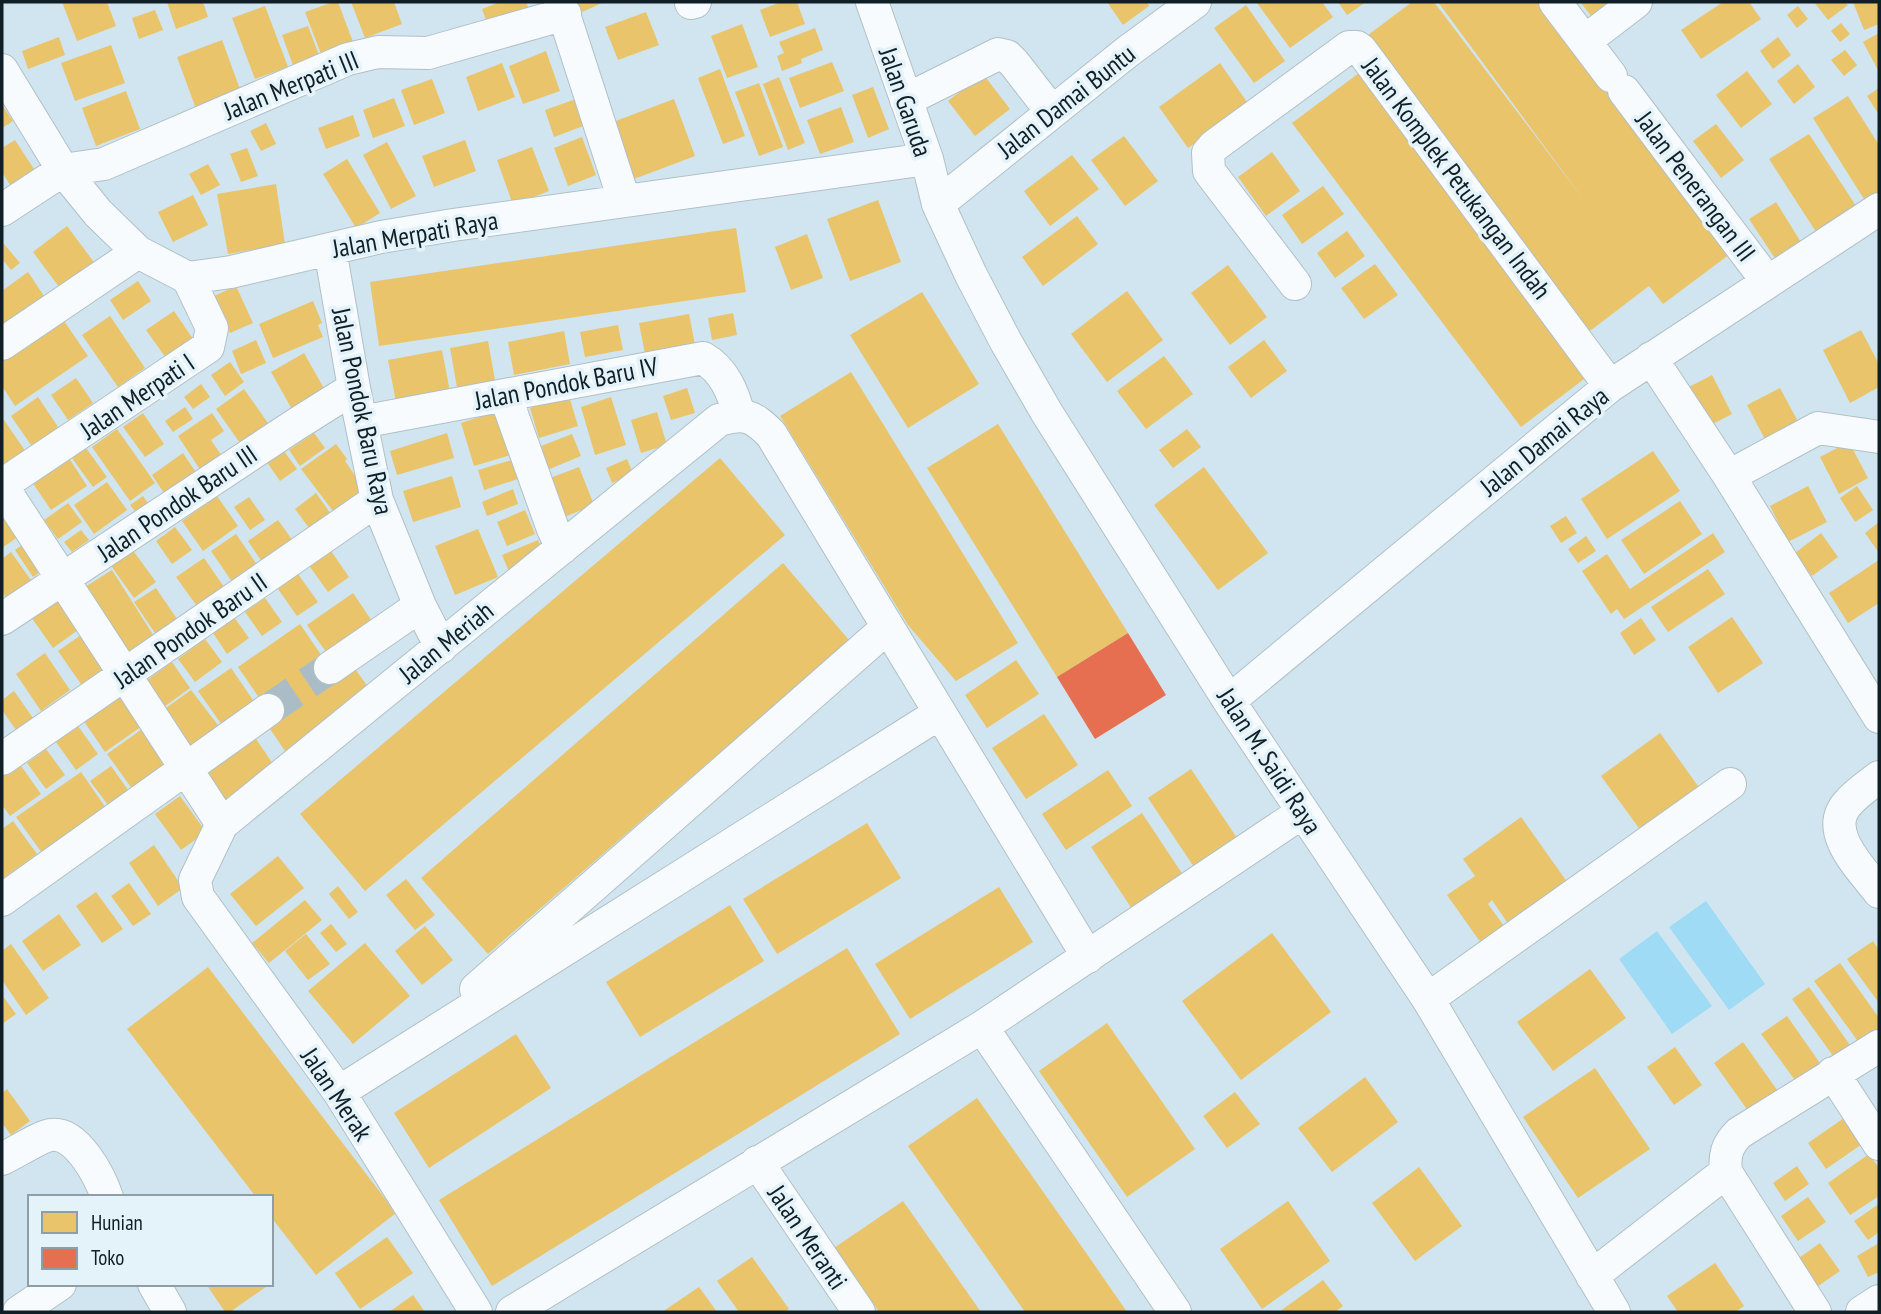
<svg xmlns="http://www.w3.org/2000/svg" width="1881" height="1314" viewBox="0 0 1881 1314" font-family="'PT Sans Narrow',sans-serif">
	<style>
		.green { fill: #9fdbf5 }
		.homes { fill: #e9c46a }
		.shops { fill: #e76f51 }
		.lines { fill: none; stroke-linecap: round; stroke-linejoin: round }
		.minor-tunnel { stroke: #aabdc7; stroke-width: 32; stroke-dasharray: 32 16; stroke-linecap: butt }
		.minor-casing { stroke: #b0c0c7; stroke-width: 34 }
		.minor { stroke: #f8fbfd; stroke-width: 32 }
		.labels { text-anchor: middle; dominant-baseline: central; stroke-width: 7; stroke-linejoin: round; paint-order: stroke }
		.street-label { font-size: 26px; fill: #101f26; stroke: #e4f3fa }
	</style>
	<rect width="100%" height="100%" fill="#d0e5ef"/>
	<path class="green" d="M1706 901 1765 984 1729 1010 1669 927Z
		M1657 931 1712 1006 1672 1034 1619 959Z"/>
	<path class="homes" d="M62 2H107L116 26 77 41Z
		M167 2H203L208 17 176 29Z
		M333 2H338L353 42 321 54 305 12Z
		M351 2H394L402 24 365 38Z
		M500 2H526L533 19 491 34 482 9Z
		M577 2H604L582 12Z
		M781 2H797L805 24 770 37 760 10Z
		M1107 2H1147L1149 6 1123 25Z
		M1259 2H1322L1333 17 1290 48 1257 3Z
		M1338 2H1366L1347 15Z
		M1412 2H1434L1584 200 1438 2H1542L1730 254 1663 304 1649 286 1582 337 1360 41Z
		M1580 2H1614L1601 28Z
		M1723 2H1749L1761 19 1701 59 1681 30Z
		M1814 2H1845L1848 5 1828 20Z
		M1853 2H1879V24L1864 30Z
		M1246 5 1285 61 1254 83 1214 28Z
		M265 6 288 67 255 79 232 18Z
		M1798 6 1808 19 1797 28 1787 15Z
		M155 10 163 30 139 39 132 18Z
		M646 12 659 45 618 60 605 27Z
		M1841 23 1850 34 1840 42 1831 31Z
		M742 24 758 67 727 78 711 36Z
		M308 26 320 58 294 68 282 35Z
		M815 28 823 50 801 59 802 63 782 71 777 56 784 53 779 42Z
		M1879 33V72L1863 42Z
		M59 37 65 55 28 69 22 51Z
		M1778 37 1791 55 1773 69 1760 51Z
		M222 40 241 92 196 109 177 57Z
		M111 45 125 83 75 101 61 63Z
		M1845 50 1857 65 1844 76 1831 60Z
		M546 51 560 91 523 104 509 66Z
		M832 62 844 91 800 108 789 78Z
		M502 63 515 97 478 111 466 77Z
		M1220 63 1249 105 1188 148 1159 107Z
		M1798 64 1815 87 1794 104 1777 81Z
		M720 69 745 136 723 144 698 78Z
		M1747 71 1772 104 1741 128 1716 95Z
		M1359 73 1588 376 1521 427 1292 123Z
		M983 74 1010 109 975 136 948 101Z
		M779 77 805 143 788 150 763 84Z
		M432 79 445 113 414 125 401 90Z
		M759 83 783 147 759 156 735 92Z
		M873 87 889 129 868 138 852 95Z
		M1879 88V115L1867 96Z
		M126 91 140 129 96 146 82 108Z
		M1848 96 1879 145V196L1867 204 1813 118Z
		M394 98 405 126 373 138 363 110Z
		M576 99 586 125 554 137 545 110Z
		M674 99 695 156 634 179 613 122Z
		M2 105 13 121 2 128Z
		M841 107 854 142 820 154 807 120Z
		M353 115 360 136 326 149 318 128Z
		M266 123 276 144 261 151 250 131Z
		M1716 124 1744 160 1721 178 1693 141Z
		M1809 134 1858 209 1818 235 1769 159Z
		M1124 136 1158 181 1125 206 1091 160Z
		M582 137 596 175 568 186 554 148Z
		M15 140 34 169 10 185 2 172V148Z
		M465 140 476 171 434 187 422 156Z
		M387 142 416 196 391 209 363 155Z
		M532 147 549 191 513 205 497 160Z
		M247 148 258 176 241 182 230 154Z
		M1272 152 1300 191 1266 216 1238 177Z
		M1072 155 1099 189 1050 226 1024 191Z
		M347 159 380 213 356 228 323 174Z
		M208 164 220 185 201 195 189 174Z
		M276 184 285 244 228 254 217 194Z
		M1323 186 1344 214 1302 244 1282 215Z
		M193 195 208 225 173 242 158 212Z
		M878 200 901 262 850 281 827 219Z
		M1776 202 1804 247 1778 263 1749 219Z
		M1077 216 1098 244 1043 286 1022 257Z
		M67 226 99 269 65 295 33 252Z
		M736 228 746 292 379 346 370 282Z
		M1347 231 1365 256 1335 278 1317 253Z
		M807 234 823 278 791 290 775 247Z
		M4 244 20 263 11 270 2 259V246Z
		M1375 264 1398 295 1364 319 1341 288Z
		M1228 265 1267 317 1230 345 1191 293Z
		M28 272 48 302 2 334V291Z
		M138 281 151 301 123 320 110 300Z
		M236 286 253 323 230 333 214 296Z
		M1127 291 1163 340 1107 382 1071 334Z
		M922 292 979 384 908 428 850 335Z
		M313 301 322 323 318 325 323 337 273 358 259 324Z
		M174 311 193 339 166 358 146 330Z
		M733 313 737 335 712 340 708 318Z
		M689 314 695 345 645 354 639 323Z
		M110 316 145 368 118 387 82 335Z
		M62 318 88 356 15 406 2 386V359Z
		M618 325 623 350 585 357 580 332Z
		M1861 330 1879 364V387L1850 403 1823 350Z
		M564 331 570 364 514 375 508 342Z
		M256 340 266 363 241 374 232 351Z
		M1264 340 1287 371 1251 398 1228 367Z
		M488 341 496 386 458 393 450 348Z
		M442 350 450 392 396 402 388 360Z
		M304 353 326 392 293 411 271 372Z
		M1164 356 1193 394 1146 429 1117 391Z
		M230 362 244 382 225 396 211 375Z
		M851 372 1018 643 956 681 908 625 780 416Z
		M1712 375 1732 414 1707 427 1687 388Z
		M76 378 93 403 68 420 51 395Z
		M201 384 210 397 193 409 184 397Z
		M687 388 695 413 671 420 663 396Z
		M1780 388 1802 429 1769 447 1747 405Z
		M244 389 270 426 242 446 216 409Z
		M569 396 578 426 539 438 530 408Z
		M38 397 60 430 33 448 11 416Z
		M611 397 626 445 595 455 581 407Z
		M185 407 193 419 173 432 165 421Z
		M501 410 514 454 474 466 461 423Z
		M657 412 667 445 641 453 631 420Z
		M143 413 164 444 145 457 123 427Z
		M212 413 224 431 211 440 224 459 203 474 178 436Z
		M4 420 28 455 6 470 2 464V422Z
		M998 424 1128 633 1057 677 927 468Z
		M117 429 155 483 130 501 92 447Z
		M1187 429 1201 447 1173 468 1159 450Z
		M314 433 325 448 300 466 289 450Z
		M447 433 454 458 397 475 390 451Z
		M572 434 581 456 540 473 531 450Z
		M1849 442 1868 478 1839 494 1820 457Z
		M336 444 347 459 345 461 367 493 336 515 301 469Z
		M281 447 297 469 280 481 264 458Z
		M86 448 107 477 93 487 72 458Z
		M1653 451 1680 491 1607 539 1581 499Z
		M183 453 197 474 166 496 152 475Z
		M69 458 87 486 51 510 32 482Z
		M720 458 785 535 365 891 300 814Z
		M627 459 633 474 612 483 606 468Z
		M512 460 518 479 484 490 478 470Z
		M579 467 594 505 557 520 542 481Z
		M1204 467 1268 553 1218 590 1154 505Z
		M452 476 461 507 413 522 403 491Z
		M107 482 127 510 94 534 74 505Z
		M1808 486 1827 522 1788 542 1770 506Z
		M1857 486 1873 510 1855 522 1840 498Z
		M513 489 518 504 487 516 482 502Z
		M316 493 333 517 312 532 295 509Z
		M143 496 150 506 138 515 130 505Z
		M217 496 238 526 203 551 182 521Z
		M249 497 265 520 250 530 234 507Z
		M1680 501 1702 534 1644 574 1621 540Z
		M68 503 82 522 58 539 44 520Z
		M2 505 22 534 2 548Z
		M525 510 535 534 507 546 497 522Z
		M1566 516 1577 533 1561 543 1550 526Z
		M278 520 293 541 262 562 248 541Z
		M1879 522V553L1865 533Z
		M175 527 192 550 172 564 156 541Z
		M478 529 498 577 455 595 435 546Z
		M81 530 89 540 72 552 64 542Z
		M1713 533 1725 552 1624 619 1617 609 1611 614 1582 571 1607 554 1630 589Z
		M1821 533 1838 557 1812 576 1795 553Z
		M236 534 260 569 235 586 211 551Z
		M1586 536 1596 551 1578 563 1568 549Z
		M538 540 546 559 510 574 502 555Z
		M25 543 44 569 33 577 15 550Z
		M129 545 156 582 134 598 107 560Z
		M329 548 349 577 328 592 308 564Z
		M11 552 33 583 8 601 2 591V559Z
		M204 558 226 590 199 609 176 577Z
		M1879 560V603L1848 623 1829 593Z
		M783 563 849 640 488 954 421 878Z
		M1708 569 1725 594 1668 632 1651 607Z
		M112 570 157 641 130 658 85 587Z
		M298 574 318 602 297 616 278 589Z
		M156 588 181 625 159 639 134 602Z
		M353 593 376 627 331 659 307 625Z
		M265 598 282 622 262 636 245 612Z
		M57 599 78 630 53 648 31 617Z
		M234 617 249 638 227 654 213 633Z
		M1732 617 1763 663 1718 693 1688 647Z
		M1641 618 1656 640 1634 655 1620 633Z
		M300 624 337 678 353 666 368 687 351 698 355 703 285 751 264 720 271 715 238 667Z
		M81 635 106 671 83 687 58 651Z
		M205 639 222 662 195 682 178 659Z
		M45 653 70 690 41 711 16 674Z
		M1016 660 1039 694 987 728 965 695Z
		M172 662 190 688 164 707 146 681Z
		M231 668 259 709 227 732 198 691Z
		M119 687 145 724 105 752 79 714Z
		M191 690 224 733 193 755 177 732 180 729 166 708Z
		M14 691 33 718 16 730 2 710V700Z
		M1044 714 1078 765 1026 799 992 748Z
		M78 726 98 754 76 770 56 742Z
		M145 727 171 762 133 790 107 754Z
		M252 733 275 767 226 802 202 768Z
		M1660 733 1703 793 1644 835 1601 776Z
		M46 749 65 775 46 789 27 763Z
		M19 763 41 794 10 816 2 805V776Z
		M111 766 128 790 108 805 90 781Z
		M1191 769 1239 841 1196 870 1148 798Z
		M1108 770 1132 806 1066 850 1042 814Z
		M81 772 108 811 45 857 16 817Z
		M180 796 206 832 181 850 155 814Z
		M1142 813 1189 884 1138 918 1091 847Z
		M1521 817 1570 886 1511 928 1492 900 1488 904 1504 926 1481 943 1447 895 1475 876 1463 859Z
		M13 821 37 854 2 879V829Z
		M867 823 901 878 777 954 743 899Z
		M154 845 183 888 158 906 129 863Z
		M278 856 304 888 256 926 230 894Z
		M406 879 435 915 415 930 386 895Z
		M129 883 151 914 133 926 111 896Z
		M338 886 358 912 349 919 329 894Z
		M999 887 1033 942 910 1019 875 964Z
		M96 892 123 929 102 943 76 906Z
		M305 900 322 920 269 963 252 943Z
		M730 905 764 961 640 1037 606 982Z
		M59 914 81 945 43 971 22 941Z
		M331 924 347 944 336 952 320 933Z
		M425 926 453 960 422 985 395 951Z
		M1272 933 1331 1012 1241 1080 1182 1001Z
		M306 934 330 964 308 980 285 951Z
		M1873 941 1879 950V1003L1847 959Z
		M365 943 410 996 353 1044 308 991Z
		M11 944 49 998 26 1015 2 980V951Z
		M847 948 900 1034 492 1286 439 1200Z
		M1840 963 1879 1018V1030L1860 1044 1814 981Z
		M208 967 396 1213 316 1275 271 1217V1197H256L127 1029Z
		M1590 969 1626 1018 1553 1071 1517 1022Z
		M1809 987 1852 1048 1836 1060 1792 999Z
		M2 995 16 1014 2 1024Z
		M1787 1016 1824 1069 1800 1087 1761 1034Z
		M1107 1023 1195 1149 1127 1197 1039 1071Z
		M516 1034 551 1088 429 1168 394 1113Z
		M1743 1042 1780 1094 1751 1115 1714 1063Z
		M1675 1047 1702 1085 1674 1105 1647 1067Z
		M1595 1068 1650 1149 1578 1198 1523 1117Z
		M1365 1077 1398 1122 1332 1172 1298 1128Z
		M7 1089 30 1121 11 1135 2 1123V1093Z
		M1235 1092 1260 1124 1227 1148 1203 1116Z
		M977 1098 1089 1257 1127 1312H1025L908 1146Z
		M1847 1116 1865 1142 1826 1169 1808 1143Z
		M1869 1154 1879 1168V1196L1850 1215 1828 1183Z
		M1797 1166 1809 1184 1785 1201 1773 1183Z
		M1419 1167 1462 1226 1415 1261 1372 1203Z
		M1808 1197 1826 1222 1798 1241 1781 1216Z
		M903 1201 981 1312H879L834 1248Z
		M1288 1201 1330 1261 1262 1309 1220 1249Z
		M1879 1204V1232L1868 1240 1854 1221Z
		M387 1237 413 1273 360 1309 335 1273Z
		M1820 1243 1840 1271 1808 1293 1789 1265Z
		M1879 1243V1272L1868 1277 1857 1256Z
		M752 1257 789 1309 784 1312H739L717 1281Z
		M1715 1263 1744 1306 1735 1312H1678L1667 1296Z
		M1323 1280 1343 1306 1335 1312H1279Z
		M206 1284H270L230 1312H225Z
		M699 1287 717 1312H662Z
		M413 1295 425 1312H389Z"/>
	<path class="shops" d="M1128 633 1166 695 1095 739 1057 677Z"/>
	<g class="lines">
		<path class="minor-tunnel" d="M268 710 330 668"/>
		<defs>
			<path id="minor" d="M560 2 624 200
				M872 2 927 159 938 204 971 275 1006 342 1047 413 1229 701 1428 999 1614 1312
				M1555 2 1611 76
				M691 3 695 2
				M1585 41 1636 2
				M2 70 63 170 98 213 138 252 188 278 231 272 381 237 453 225 927 159
				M1624 91 1767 281
				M906 100 998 54 1007 56 1014 63 1052 112
				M938 204 1127 52 1195 2
				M2 210 63 170 104 164 348 59 378 52 428 53 565 14
				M330 249 354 388 377 500 420 606 441 647
				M1295 284 1209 171 1208 153 1214 146 1349 47H1357L1361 50 1610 386
				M2 344 138 252
				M1651 358 1729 476 1879 717
				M505 395 553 529 562 548
				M361 422 703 358C724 370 733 392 739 415
				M1729 476 1818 428 1879 437
				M2 485 208 347 212 328 188 278
				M2 486 222 824
				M2 619 295 425 354 388
				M330 668 420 606
				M1229 701 1610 386 1879 209
				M2 759 377 500
				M1879 777C1869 785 1858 792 1849 802 1821 831 1862 869 1879 892
				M2 900 268 710
				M476 989 888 627
				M1428 999 1730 784
				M982 1027 1175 1312
				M1833 1073 1879 1144
				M339 1092 940 713
				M2 1159C13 1154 41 1136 51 1135 77 1131 100 1177 107 1197
				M757 1162 859 1312
				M1726 1172 1815 1312
				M1592 1276 1726 1172C1724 1155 1727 1145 1739 1133L1879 1046
				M154 1284 170 1312
				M19 1312 60 1284
				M476 1312 339 1092 198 897 195 880 222 824 719 420C745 413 752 415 771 434L1088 957
				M512 1312 982 1027 1303 812
				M1862 1312 1879 1301"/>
		</defs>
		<use href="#minor" class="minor-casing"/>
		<use href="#minor" class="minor"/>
	</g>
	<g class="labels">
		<g class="street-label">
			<text transform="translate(291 85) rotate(-22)">Jalan Merpati III</text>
			<text transform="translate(1066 101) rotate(-38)">Jalan Damai Buntu</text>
			<text transform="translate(906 102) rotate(71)">Jalan Garuda</text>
			<text transform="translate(1457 178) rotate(53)">Jalan Komplek Petukangan Indah</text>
			<text transform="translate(1696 186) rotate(53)">Jalan Penerangan III</text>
			<text transform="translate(415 234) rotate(-10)">Jalan Merpati Raya</text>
			<text transform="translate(566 383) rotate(-11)">Jalan Pondok Baru IV</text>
			<text transform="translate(137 396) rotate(-34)">Jalan Merpati I</text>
			<text transform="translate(363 411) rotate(78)">Jalan Pondok Baru Raya</text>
			<text transform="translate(1544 441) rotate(-39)">Jalan Damai Raya</text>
			<text transform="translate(177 503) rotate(-34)">Jalan Pondok Baru III</text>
			<text transform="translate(190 630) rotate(-35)">Jalan Pondok Baru II</text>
			<text transform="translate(446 642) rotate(-39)">Jalan Meriah</text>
			<text transform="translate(1270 761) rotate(57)">Jalan M. Saidi Raya</text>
			<text transform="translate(337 1094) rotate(56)">Jalan Merak</text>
			<text transform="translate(808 1237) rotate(56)">Jalan Meranti</text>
		</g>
	</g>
	<rect width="1881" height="1314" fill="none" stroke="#101f26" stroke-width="7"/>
	<rect x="28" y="1195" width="245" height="91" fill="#e4f3fa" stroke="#8f9ea5" stroke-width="2"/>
	<rect x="42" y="1212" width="35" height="21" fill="#e9c46a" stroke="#8f9ea5" stroke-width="2"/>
	<text x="91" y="1230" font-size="21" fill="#101f26">Hunian</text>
	<rect x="42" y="1248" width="35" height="21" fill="#e76f51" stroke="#8f9ea5" stroke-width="2"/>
	<text x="91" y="1265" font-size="21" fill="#101f26">Toko</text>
</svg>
